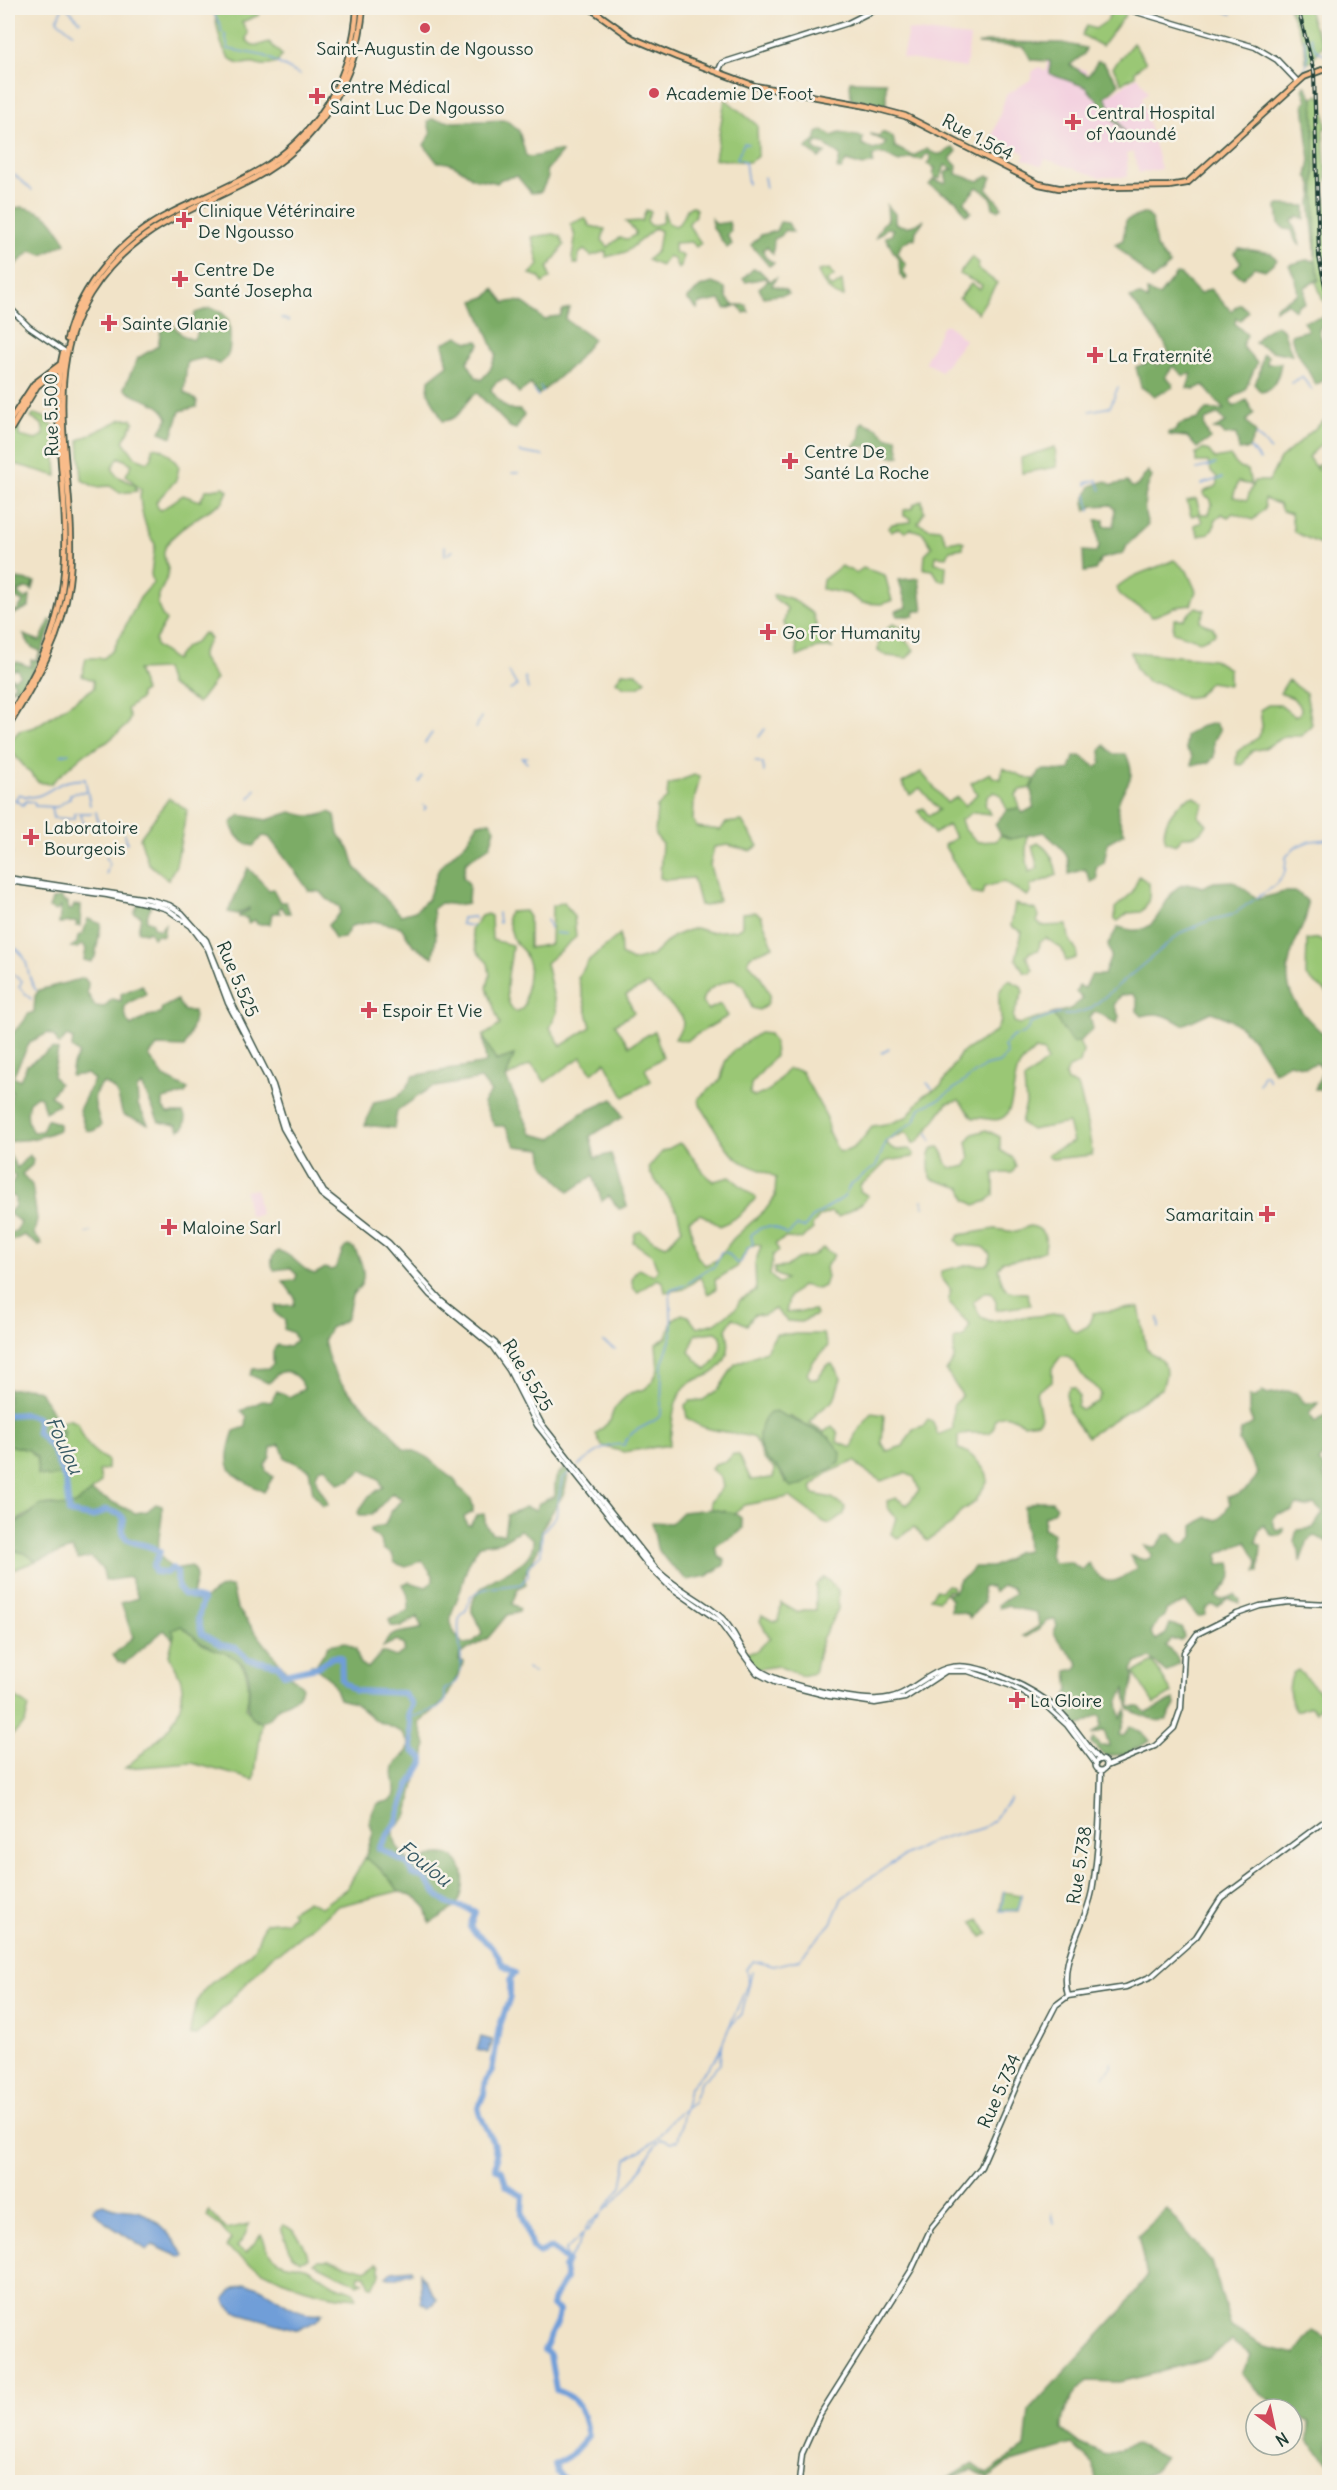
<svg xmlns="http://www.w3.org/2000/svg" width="1337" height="2490" viewBox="0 0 1337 2490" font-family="Delius,sans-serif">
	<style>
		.built { fill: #f3cfdf }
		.green { fill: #9ac774; stroke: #5c8254; stroke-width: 1.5; fill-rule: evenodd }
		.forest { fill: #7bac66; stroke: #4d744d; stroke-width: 1.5; fill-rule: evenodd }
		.water { fill: #6f9ed8; stroke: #476e86; stroke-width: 1.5 }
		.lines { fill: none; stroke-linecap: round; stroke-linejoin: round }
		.stream { stroke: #6f9ed8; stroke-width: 1.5 }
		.river { stroke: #6f9ed8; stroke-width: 6 }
		.minor-casing { stroke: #3e564a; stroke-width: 7 }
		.major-casing { stroke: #3e564a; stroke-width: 8 }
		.minor { stroke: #fff; stroke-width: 4 }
		.major { stroke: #f9bc8a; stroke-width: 4.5 }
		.rail-casing { stroke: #1f3d34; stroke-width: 4 }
		.rail { stroke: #f7f3e8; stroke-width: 1.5; stroke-dasharray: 4.5; stroke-linecap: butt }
		.poi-dot { fill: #d1495b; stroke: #f7f3e8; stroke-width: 2 }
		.labels { text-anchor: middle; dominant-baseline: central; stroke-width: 5; stroke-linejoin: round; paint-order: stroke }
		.poi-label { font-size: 18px; fill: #1f3d34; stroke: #f7f3e8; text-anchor: start }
		.street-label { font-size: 18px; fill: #1f3d34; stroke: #f7f3e8 }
		.water-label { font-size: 20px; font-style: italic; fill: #375a65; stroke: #f7f3e8 }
	</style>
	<rect width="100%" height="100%" fill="#f7f3e8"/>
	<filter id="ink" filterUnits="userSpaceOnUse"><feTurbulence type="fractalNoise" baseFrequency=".0167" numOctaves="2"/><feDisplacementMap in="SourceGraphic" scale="12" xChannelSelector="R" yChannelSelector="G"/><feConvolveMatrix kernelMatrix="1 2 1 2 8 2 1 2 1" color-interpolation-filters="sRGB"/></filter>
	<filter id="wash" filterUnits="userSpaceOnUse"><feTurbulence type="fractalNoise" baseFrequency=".008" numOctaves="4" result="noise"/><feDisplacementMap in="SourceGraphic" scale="24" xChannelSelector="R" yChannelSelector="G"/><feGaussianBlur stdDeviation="1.35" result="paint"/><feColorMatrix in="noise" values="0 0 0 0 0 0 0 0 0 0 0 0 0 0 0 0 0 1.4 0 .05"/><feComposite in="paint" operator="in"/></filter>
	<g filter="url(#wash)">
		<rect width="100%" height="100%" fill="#f1e3c8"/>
		<path class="built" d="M908 30 970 37 966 68 902 58Z
			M1047 61 1086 70V74L1092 72 1106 97 1138 76 1148 92 1142 98 1161 169 1139 173 1133 152 1127 154 1128 177H1099L1045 159 1042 166 1023 159 1025 154 993 135 1006 95 1030 80 1033 71 1040 67 1044 71 1047 70Z
			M943 325H948L965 340 941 371 925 362Z
			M256 1189 260 1215 249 1216 245 1191Z"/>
		<path class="green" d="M214 8 260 9 259 15 242 22 248 33 246 39C253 49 259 45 269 42L282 55 277 63C267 66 263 66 254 63 249 62 243 65 239 64 219 58 217 24 214 8Z
			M1112 8 1126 14 1102 46 1082 35 1087 26 1095 29 1107 21Z
			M1289 8H1308L1313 26 1324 44 1310 62H1306L1305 45Z
			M1133 43 1146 62 1135 71V76L1122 83 1113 67Z
			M1318 95 1323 98 1326 127 1323 130 1326 179 1323 193 1327 201 1330 223 1327 303 1323 300 1316 282 1319 280 1315 260 1313 98Z
			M725 99 757 125 758 156 749 162 715 159Z
			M692 206 696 209V215L689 223V226L701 243 696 247 692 242 674 243V252L683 256 681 267 678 269 674 259 668 256 661 266 647 260 657 251 660 231 655 228 626 252 606 257V251L591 256 584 250 579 254 578 264H574L572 258C574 244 578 237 570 224L585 218 590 226 605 229 602 240 608 247 619 238 628 239 635 235V231L626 222 642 221 646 210 651 212 647 220 650 226 662 223 664 212 668 223 675 226 679 224 687 209Z
			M554 234 560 236 564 245 548 268 550 278 543 283 539 277 530 274 539 265 532 237Z
			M972 257 979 263 978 269 997 283 978 313 959 298 971 284 980 289 982 285 959 274Z
			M829 269 834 276 827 281 828 284 832 288 842 281 844 297C831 296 822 283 818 271Z
			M34 414 47 418V423L54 426 57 476 8 462V443L19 420V436L36 440 44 435 42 424 31 418Z
			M122 419H132L134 422 123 441 135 457 148 462 152 457V448C163 445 173 458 179 467L176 480 156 502 158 508 161 510 183 495 200 501 206 490 224 487 228 491 223 502C207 511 168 533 164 551 162 559 170 566 168 574 162 595 149 597 166 621L155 640 156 646 175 660 185 647 195 643 203 633 206 634 210 639 202 652V658L216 679 198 703 170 685 165 669 137 670 145 691 140 694V699L127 709 130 718 127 725 107 742 84 754 50 784 38 782 10 750 8 744 19 731 35 727 94 688 93 680 82 676 86 658H104L113 650 140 598 153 583 151 574 155 544C146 533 138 503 141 490L126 475 132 464 119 457 112 468 117 476 135 485 137 491 120 493 110 486 95 487 82 480 79 440Z
			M1326 419 1329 424V437L1308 457 1318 471 1316 466 1329 459V503L1325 498 1323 513 1329 514V528L1324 527 1322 545 1294 532 1291 514 1282 511 1279 504 1264 499 1265 508 1253 520 1233 513 1228 517 1222 514 1215 520V525L1209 533 1199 536 1194 525 1202 522 1199 514 1191 516 1187 501 1196 499 1201 514H1209L1212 504 1210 498 1204 496 1203 492 1217 486V477L1211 471 1208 462H1196V453L1203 449 1209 451 1215 459 1230 456 1239 468 1248 470 1251 485 1238 482 1233 497 1247 500 1254 481H1269L1280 459Z
			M1055 447 1057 467 1022 473 1021 458Z
			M922 500 924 512 918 523 929 528 940 529 947 542 959 540 964 542 963 548 950 550 947 557 936 556 935 563 946 565 945 581 939 580 933 570 924 569 925 554 932 547 923 533 911 529 905 532 899 528 891 532 889 528 892 524 911 522V518L904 516V510L913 508 914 504Z
			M1174 560 1187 571 1196 591 1191 605 1176 607 1152 617C1139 602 1127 608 1116 588 1132 573 1154 570 1174 560Z
			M841 566 856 573 863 568 885 575 892 601 881 604 862 603 848 594 822 589 823 580Z
			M776 594 792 599 813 614 820 637 832 648H818L797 657 796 639 784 624 787 608 774 598 773 595Z
			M1196 607 1205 610 1200 621C1205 627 1215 623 1215 634L1200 641 1173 632 1174 619H1183Z
			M893 624 902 628 900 634 914 650 907 658 887 656 878 651 879 636Z
			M1131 652 1213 659 1229 669V685L1210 682 1197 696 1185 698 1161 684 1147 682 1136 669Z
			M623 672 636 673 646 681 638 687H624L616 681Z
			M1288 680 1306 693 1312 724 1302 736H1285L1265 748 1252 751 1242 765 1236 764 1237 752 1259 737 1262 725 1260 710 1268 705H1280L1294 716 1300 714 1301 708 1293 698 1280 693Z
			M1003 768 1029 779H1035L1031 788 1021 790 1016 795 1019 808 1007 810 1000 794 994 792 987 797 985 804 990 814 973 812 961 820 964 829 978 842 996 841 1001 835 1011 839 1027 835 1026 854 1029 872 1038 868 1032 846 1038 843C1050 850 1055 862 1057 875L1030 886 1031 892 1027 896 1004 882 984 887 982 895 972 893 944 845 956 838 948 825 934 834 918 811 923 808 929 816 939 810 920 788 910 795 902 783 921 772 947 803 957 797 965 806 977 794 971 783 990 773 993 777 1001 779Z
			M694 775 700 776 694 801 693 821 697 827 720 830 726 823 742 821 758 846 751 851 728 845 714 847 710 865 719 901 706 906 700 905 693 878 666 880 660 878 662 843 655 835 657 807 667 798 668 785Z
			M1194 796 1204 804 1198 816 1207 824C1202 835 1192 837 1182 837L1176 845 1166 842C1159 825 1176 801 1194 796Z
			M169 798 187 810 176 865 168 880 148 863 140 838Z
			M1139 876 1149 883C1150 895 1150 903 1141 912L1128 913 1118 921 1115 920V908L1132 893Z
			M564 902 574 917 576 937 546 963 557 1012 550 1028 561 1046 591 1027 578 978 589 960 620 934 621 955 632 961 652 956 672 937 686 931 696 928 709 932 736 930 742 926V913L755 912 761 916 773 946 750 956 748 962 759 974 770 995 767 1005 759 1010 752 1008 744 987 734 979C722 983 704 988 702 1002L708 1010 720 1004 728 1016 686 1041 675 1039 683 1025 682 1016 648 984 626 995 634 1013 615 1024 629 1046 654 1031 663 1057 645 1069 651 1081 624 1097 605 1062 592 1073 581 1057 545 1082 531 1064 506 1078 514 1055 496 1061 483 1036 500 1025 487 988 490 975 488 963 477 952 471 930 481 916 487 914 491 916 492 940 512 945C512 965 498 1000 516 1012L522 1009 525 1003 529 965 524 952 514 941 507 918 509 912 525 911 529 917V948L551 944 552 906Z
			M1015 904 1036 910 1039 916 1037 922 1042 926 1067 925 1069 938 1077 952 1076 958 1066 961 1062 949 1046 938 1040 941 1039 950 1030 952 1026 956 1033 970 1031 973 1024 972 1016 959 1022 932 1011 926Z
			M1318 938 1329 945V994L1306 976 1307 940Z
			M1009 980 1021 986 1023 992 1013 1016 1014 1022 1020 1024 1053 1014 1072 1042H1079L1083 1051 1080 1063 1069 1068 1065 1076 1067 1082C1072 1083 1076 1084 1079 1089 1081 1094 1093 1151 1092 1155L1052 1159 1047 1156 1049 1153 1073 1142 1068 1123 1031 1130 1021 1123 1026 1104 1024 1080 1047 1061 1044 1052 1035 1050C1030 1055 1022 1061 1019 1067 1011 1082 1016 1114 1000 1119 992 1122 983 1116 973 1118L959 1100 947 1103C936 1117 929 1131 916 1143H913L906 1132 888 1140 887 1143C893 1152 900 1150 910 1149L914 1154 913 1157 887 1161 870 1178 860 1185V1191L868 1196 862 1203 839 1217 831 1212 820 1216 812 1226 813 1229 801 1239 785 1238 775 1244 779 1251 773 1255 770 1275 779 1284 786 1279 775 1274 774 1268 786 1267 797 1259 813 1256 823 1248 834 1255 825 1268 827 1277 824 1286 818 1289 802 1285 789 1297 786 1313 814 1310 816 1315 801 1322 787 1321 775 1309 764 1315 754 1314 747 1325 733 1318 726 1329C732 1346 728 1364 711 1374 703 1378 692 1379 686 1386 671 1402 673 1425 669 1445L624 1452 602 1446 596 1434 610 1421 614 1409 622 1400 630 1393 645 1389 652 1382 658 1370 656 1344 667 1337 673 1319 682 1314 688 1316 697 1328 715 1323 736 1308 740 1300 756 1291 755 1263 761 1246 756 1244 749 1247 737 1267 715 1280 716 1289 708 1294 700 1277 684 1289 665 1292 663 1282 657 1279 638 1292C629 1287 631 1274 639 1269L654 1275 658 1270 652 1255 633 1242 635 1233 641 1231 654 1241 666 1246 682 1229 677 1210 650 1173 649 1167 662 1152 679 1143C695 1153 698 1172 714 1181L730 1177 756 1198 738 1217 720 1226 701 1214 689 1220 697 1256 705 1265 717 1260 733 1239 767 1208 775 1197 776 1178C764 1169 749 1168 738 1159 724 1149 711 1120 700 1105L699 1098 721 1079 725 1062 733 1051 759 1033 769 1034 774 1042 775 1056 751 1084 750 1094 755 1097 770 1090 788 1069 801 1071 827 1118 828 1131 838 1151C853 1155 864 1136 873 1126L892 1123 908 1116 924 1095 941 1086 961 1053 995 1032 1001 1021C1001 1004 992 994 1009 980ZM716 1332 721 1336C722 1352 718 1359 706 1370L689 1352 696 1334Z
			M986 1130 1000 1137V1150L1013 1158 1016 1167 1012 1173H994V1195L987 1201 975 1205 966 1200 962 1188 932 1179C928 1172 928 1154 933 1148L939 1147C950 1158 940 1174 966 1166L970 1158 967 1142 973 1134Z
			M1029 1226C1043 1227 1049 1239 1044 1251L1023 1259 1003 1261 998 1269C1004 1291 1005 1293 1027 1293L1031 1305 996 1310V1301L991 1292H985L973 1302 981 1317 990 1321 1063 1313 1071 1329 1077 1332 1088 1326 1093 1313 1139 1307 1146 1348C1161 1363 1172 1360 1162 1388L1087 1437 1069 1413 1066 1393 1070 1387 1075 1388 1079 1397 1077 1407 1082 1410 1097 1402 1101 1394C1095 1382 1088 1384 1083 1376 1076 1367 1077 1364 1067 1356H1061L1052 1368V1381L1036 1392 1041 1417 1038 1422 1024 1424C1013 1419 1007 1411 995 1419L994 1429 989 1433H967L958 1436V1449C969 1450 987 1469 988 1480L975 1502 961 1511 952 1524 927 1541 914 1527 898 1538 891 1534 896 1518 888 1508 887 1501 896 1498 907 1505 919 1490 914 1477 905 1473 881 1481 862 1469 855 1461C838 1469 823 1472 812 1488L813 1494 832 1498 845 1507 844 1514 830 1524 824 1522 790 1497 744 1505 734 1513 711 1509 710 1502 723 1487 721 1478 711 1469 714 1464 727 1461 733 1454 739 1455 751 1480 773 1478 775 1469 763 1459 755 1438C731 1430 707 1434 687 1418L685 1405 690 1401 703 1400 719 1389 735 1364 766 1351 776 1334H823L828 1346 812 1363 807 1374 811 1379H817L826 1366 832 1364 841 1378 834 1400 816 1414 810 1423 824 1432 832 1426 838 1434 837 1442 852 1448 855 1435 872 1413 884 1415 882 1443 887 1451 903 1446 913 1429 923 1426 928 1419 933 1423 938 1435 953 1429V1406L962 1395 946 1371 954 1360V1340L964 1337 970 1325 950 1304 948 1299 951 1290 941 1277V1271L967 1265H986L990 1261V1254L983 1247 960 1245 956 1240 960 1235 995 1229 1016 1232ZM789 1416 829 1437 819 1474 804 1484 786 1483 778 1468Z
			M68 1419 78 1423C84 1442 89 1450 107 1460V1469L99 1471 101 1482 82 1501 68 1508C62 1508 58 1505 53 1505 43 1504 17 1520 8 1526V1445L29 1450 40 1463 69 1467 56 1456 54 1450 63 1442 64 1431 58 1424Z
			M8 1543 12 1550 25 1553 36 1561 8 1572Z
			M824 1577 838 1590V1609L822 1639 814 1673 802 1676 778 1666 757 1669 745 1653 757 1651 770 1638 760 1621 762 1615 773 1621H779L781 1603 798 1613 803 1610H816V1585Z
			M947 1585 952 1586 953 1591 947 1590 939 1600 930 1598 936 1590 941 1591Z
			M181 1626C190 1631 195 1640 203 1644 210 1648 219 1648 226 1652 250 1663 251 1686 246 1708L256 1721 262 1722 254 1780 192 1763 125 1768C150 1746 190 1720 181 1681 179 1672 172 1663 169 1655L174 1635 171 1630Z
			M1153 1662 1172 1693 1154 1704 1134 1673Z
			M1298 1670 1327 1698 1316 1712 1311 1706 1297 1711C1288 1698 1287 1687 1293 1673Z
			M8 1692 29 1707 25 1723 8 1739Z
			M365 1858 382 1870 399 1891 338 1906 280 1952 274 1954 202 2030 197 2035H190C196 1975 217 1987 251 1952 260 1944 259 1933 265 1923L287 1921 293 1915 291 1911 307 1901 321 1907 347 1888Z
			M1003 1892 1022 1895 1018 1911 1000 1910Z
			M979 1919 988 1934 982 1937 973 1922Z
			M209 2211 226 2229 249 2224 245 2236 237 2247 246 2253 261 2235C267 2242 264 2251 274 2258 284 2267 298 2263 310 2269 318 2273 325 2280 334 2285 342 2289 354 2288 357 2298 309 2295 263 2276 226 2247L231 2240 221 2227 207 2217Z
			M283 2225C296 2229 307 2246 308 2259L300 2261 292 2255 281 2228Z
			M319 2260H329L366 2270 377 2263 380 2265V2275L373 2286H370L366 2275H359L358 2280 363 2282 357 2284 314 2263Z"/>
		<path class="forest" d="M986 42 1062 43 1086 48 1084 54 1070 65 1088 76 1098 61 1103 62 1119 84 1105 97 1125 133 1086 87 1050 74V61L1031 60 1024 47 978 44Z
			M850 81 886 82V105L851 99Z
			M1305 85 1313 98 1314 112 1316 256 1310 203C1315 195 1313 182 1307 176L1310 160 1304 103 1307 100 1303 89Z
			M431 119 454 122 506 120 519 131 526 156C538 160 551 148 562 152L546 171 548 177 541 192 531 193 517 176 501 179 497 183C490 180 476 180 473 178 460 169 454 162 437 162L424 145 431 134 428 122Z
			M823 130 832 136 840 133 863 137 862 144 873 150 883 147 886 142 870 134 879 136 882 132 893 137 895 147 913 156 927 149C941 159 942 152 953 148L957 151 950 159 957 166 956 174 979 181 988 176 992 177 987 189 1002 207 998 210 993 208 991 197 977 187 964 202 971 212 966 215 957 201 929 185 933 180 945 183 947 181 945 173 953 169 945 165 941 178 936 179 933 174 935 168 927 164 931 159 929 154 925 155 922 160 911 158 899 162C889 158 884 151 873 156V163L863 166 846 161 841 170 837 169 840 156 823 143 818 142 814 146 816 151 825 153 819 158 806 148 815 141 817 133Z
			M887 205 895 214V223C906 229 914 226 924 220L916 231 915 239 912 238 902 244 897 253 906 265 903 272 907 278 905 280 900 275 899 261 885 237 892 235 893 229 887 228 875 239 882 225 888 220Z
			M1279 205 1305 206V219L1298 217 1292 221 1300 244 1295 240 1292 230 1285 229 1279 224 1277 207Z
			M22 207C49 212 54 221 66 243L43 255 31 251 13 267 8 261V209Z
			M1146 213 1152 220 1156 247 1170 265 1152 280 1115 244 1123 240 1126 220Z
			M712 219 716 224 729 222 731 231 727 235 732 244 727 248 713 228Z
			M780 222 788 223 793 232 785 230 781 236 774 239 773 254 767 247 763 249 766 258 774 263 769 266 751 245 761 235 776 231Z
			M1239 248 1271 253 1277 260 1265 270 1254 267 1243 278 1233 271 1241 262 1234 253Z
			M1306 260 1316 261 1319 279 1305 287V303L1298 305 1295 310 1287 303 1275 310 1276 306 1298 294 1296 280 1289 265Z
			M753 269 759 270 770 281 776 278 772 285 786 290 789 294 763 297 759 288 768 281 765 278 746 282 743 279Z
			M1176 274 1181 275 1200 294 1210 289 1231 311 1240 304 1248 311 1240 321 1236 318 1235 324 1247 335 1242 346 1257 363 1245 390 1230 400 1234 407 1246 400 1254 413 1246 421 1256 433 1248 449 1239 450 1236 434 1224 435 1221 430 1214 429 1226 423 1219 414 1205 420 1204 426 1210 439 1197 448 1187 437 1169 435V432L1175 431 1180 424 1198 419 1206 410H1224L1203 385 1195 389 1187 388 1192 373 1184 376 1173 366 1165 377 1173 384V387L1155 396 1141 387 1136 367 1149 362 1158 365 1167 359 1169 353 1163 340 1130 298 1139 295 1148 300 1147 291 1159 296Z
			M712 283 725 288 727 298 733 305H746L749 312 744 313 738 305 726 309 720 300 699 304 697 309 687 299 700 287Z
			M494 289 505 303C525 296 530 310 545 320L550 317 560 316 563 310 570 308 565 319 593 339 574 364 538 395 531 384 519 393 507 379C500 379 493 383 491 390 500 402 504 411 520 410L524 415 516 429 510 427 477 393C462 399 466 418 443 421L428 392 429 380 448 365 443 343 458 336 468 342 478 341 480 344 467 362 476 377 481 380 490 370 496 355 474 301 488 296Z
			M210 308C230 313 230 322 230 340 230 351 229 358 219 364L204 358 187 362 184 392 197 401V407L180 411 172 437 160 432 168 418C160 398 136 402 124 388L138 358 158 346 162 325 171 323 182 335 193 340 198 332 193 320 195 313Z
			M1323 317 1325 324 1319 329 1321 338 1329 350V377L1316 385 1294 346 1291 335 1308 330 1303 321Z
			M1276 325 1283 329 1292 355 1272 351 1255 343 1262 333Z
			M1263 354 1268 356 1267 364 1281 363C1279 375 1275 391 1261 392L1254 384 1259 375Z
			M863 422 877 428 888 438H897L900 456 891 457 875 446 853 447 861 437 860 426Z
			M1148 471 1152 477C1144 492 1142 509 1148 525L1127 545 1124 553 1101 559 1095 570 1084 572 1083 551 1096 552 1099 548 1096 520H1104V526H1114L1115 509 1111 505 1093 506 1086 511 1084 502 1091 486 1106 481 1112 485 1127 482 1132 487 1137 486Z
			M919 578 923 611H915L914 616H897L896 611 907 607 899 580Z
			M17 579 35 582 32 592 33 583 31 589 25 588 18 593 25 599 30 596 29 607 10 616 9 609 17 611 23 602 13 597 17 593Z
			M50 620 53 622 36 666 23 689 19 686 9 691 15 684 11 679 8 680V675L14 679 20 675 17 669 8 672V663L12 665 17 662 31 667V660H37L40 651 31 647 24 635 40 641Z
			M1215 723 1220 730 1214 741V757L1208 763 1192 765V756L1186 749V736L1199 727Z
			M1105 745 1113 754H1126C1139 783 1124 781 1118 804 1116 814 1121 824 1125 833L1108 842 1104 863 1096 867 1097 879 1091 882 1085 869 1069 874C1071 851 1059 847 1044 832L1011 839 1001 835 995 824 1007 810 1019 808 1023 813 1034 807 1031 788 1040 771C1052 768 1061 773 1070 770L1074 757 1081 756 1096 767 1101 763V750Z
			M291 812C306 816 315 819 329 812L335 815 338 834 350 850 355 867 401 915 415 911 428 899 439 868 467 841 478 823 491 822 495 829 490 846 466 862 463 877 469 884 468 903 456 905 441 903 433 909 436 938 433 957 413 945 401 927 374 921 351 926 344 938 335 939 328 925 340 913V907L327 899 321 892 309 891C296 872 283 856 269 837L263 836 253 846C241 843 234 835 231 823L240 815 267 820Z
			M248 868 269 890 273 889 280 902H286L290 913H286L281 906 278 911 280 913H272L270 924H257L255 920 248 923 247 918 239 917V915L249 910V908L237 914 228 912Z
			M1233 881 1258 899 1284 892H1297L1307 901C1309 914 1303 925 1298 936 1275 985 1292 1006 1329 1039V1089H1315L1324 1068 1316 1063 1306 1067 1289 1063 1274 1072C1256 1043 1246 1022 1211 1012L1183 1025C1168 1016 1159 1011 1142 1016L1137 1011V999L1133 994 1121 995 1114 1005 1119 1016 1117 1023C1108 1021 1104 1013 1094 1012L1090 1017 1093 1029 1079 1042 1072 1043 1053 1014 1070 1009 1083 999 1076 992 1079 986 1085 988 1091 975H1104L1111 956 1108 944 1118 927C1124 928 1131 931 1137 930 1169 928 1162 870 1202 887L1214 882Z
			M61 897 64 902H68V910H72L74 905 81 906 80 926H76L77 922 59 923 61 907 56 911 49 908 52 900Z
			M139 902 151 905 146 920 153 923V927L160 930 165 924 163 936 157 935 153 938 149 931 145 933 138 931 141 916 134 913Z
			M88 919 101 924 95 957 91 962 84 960 86 949 83 944 77 948 71 947 77 943 78 936 83 934Z
			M84 978 88 983 87 993 95 1006 104 1007 112 999 121 1001V994L142 985 146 994 128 1003 124 1008 127 1021 131 1026 148 1016 160 1014 162 1008 177 1000 184 1011H194C195 1018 189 1040 184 1047L157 1046 149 1056 164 1077 188 1089 185 1094 163 1099V1108L167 1113H183L186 1119 184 1127 179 1130 177 1125 159 1122 142 1085 137 1089 138 1105 148 1124 123 1115C118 1099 120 1090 104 1083 87 1094 97 1109 101 1126L93 1131 86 1130 79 1110 94 1080 87 1074 71 1076 73 1064 79 1054 72 1048 73 1039 67 1036 59 1045 54 1036 48 1033 30 1042 13 1076 20 1080 27 1065 52 1049 58 1050 53 1076 59 1084 50 1096 58 1101V1105L45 1112 41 1097 37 1096 29 1102C26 1111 27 1125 33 1132L42 1131 47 1119 59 1124V1130C54 1132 37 1138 31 1139 23 1141 16 1139 8 1143V1109L12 1092C5 1080 4 1049 11 1036 16 1027 25 1024 28 1014L34 1012 35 996 39 990Z
			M483 1036 496 1061 514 1055 506 1078 532 1134 552 1139 580 1114 613 1099 623 1117 590 1136 595 1158 611 1154 627 1206 619 1209 609 1196 602 1201 593 1176 569 1192 544 1165 542 1149 516 1146 505 1126H495L483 1103 491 1092 481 1079 430 1088 397 1111 394 1128 365 1125 374 1102C396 1098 403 1098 413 1076L486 1063Z
			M8 1152 17 1168 29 1155 33 1159 32 1165 22 1174 32 1185 37 1219 34 1234 42 1244 39 1246 24 1235 8 1243 10 1233 16 1231 21 1223 9 1213 15 1206V1197L8 1194V1185L13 1182 15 1176 8 1170Z
			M348 1246 354 1248C360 1258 367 1273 361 1285 359 1289 354 1291 352 1296 345 1319 353 1318 330 1328L324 1339C330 1383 355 1397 383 1424 391 1431 397 1441 404 1449 424 1451 431 1461 445 1473 451 1478 456 1479 458 1487 468 1494 474 1499 473 1512L464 1517 467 1525H470L477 1515 484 1514 486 1526 492 1533 504 1534 507 1515 525 1507 535 1510 539 1503 555 1496C555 1485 553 1476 564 1469L569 1471 564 1493 542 1528 540 1545 524 1576 526 1584 518 1588 512 1604 520 1609 519 1612 507 1615 488 1638 460 1654 459 1660 464 1662 463 1665 445 1701 419 1723 426 1745 424 1760 418 1769 408 1815 394 1829C393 1846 401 1854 413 1864 423 1863 429 1854 439 1854 467 1852 468 1888 457 1904 451 1912 438 1918 430 1923L426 1907 418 1899 399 1891 382 1870 365 1858 373 1833C368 1818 368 1819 377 1804 383 1801 391 1803 394 1797 398 1789 391 1777 394 1767 398 1756 409 1756 409 1744L402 1732 375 1720 354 1703 339 1699 332 1681 312 1665H316L329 1645 345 1642 356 1649 360 1664 368 1668 382 1652 396 1657 404 1651V1645L397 1640 383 1647C391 1628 406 1634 422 1628L417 1617 401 1627 391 1626 389 1620 409 1610V1598L403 1584 409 1582 426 1587 433 1581V1575L422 1560 406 1567 395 1563 392 1554 383 1549 381 1540 370 1532V1529L385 1525 390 1513 402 1499 392 1493 372 1515H359L358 1512 369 1496 383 1487 379 1479 362 1470 350 1480 338 1483 326 1467 319 1469C309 1483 326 1492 328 1505L323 1506 313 1493 309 1469 285 1458 280 1444 271 1448 270 1457 265 1465 266 1471 273 1477 264 1492C231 1474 219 1472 234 1431L246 1427 247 1417 241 1411 262 1401 271 1402 277 1391 289 1397 304 1389C302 1380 289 1367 279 1373 274 1376 273 1381 268 1383L250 1375 253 1369 269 1368 273 1364V1351L277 1345 289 1347 296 1340 293 1333 284 1329 285 1321C280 1315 272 1315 276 1306L294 1305 295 1298 283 1281 295 1280 297 1275 290 1268 274 1270C270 1263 271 1254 279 1251 295 1255 302 1272 315 1274L325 1268 331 1270 336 1268 343 1250ZM520 1530 533 1539C536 1576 469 1572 472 1612L479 1624 482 1634 472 1643 463 1644C441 1621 454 1612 461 1588 466 1571 468 1559 480 1545L500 1542Z
			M31 1388 41 1392C47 1405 67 1431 63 1442L54 1450 56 1456 69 1467V1473L50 1477 38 1475 37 1458 29 1450 8 1445V1389Z
			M1287 1391 1296 1393 1305 1403H1318L1309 1414 1315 1422 1329 1414V1449L1319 1462 1326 1469 1324 1475 1329 1483V1542L1314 1536 1308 1540 1300 1562 1299 1550 1294 1541 1297 1530 1313 1528 1323 1513 1314 1504 1306 1507 1297 1505 1292 1511 1277 1514 1273 1519 1275 1529 1277 1531 1283 1528 1284 1531 1280 1536 1271 1535 1264 1525 1259 1530 1256 1543 1261 1546 1259 1572H1256L1258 1563 1246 1541 1218 1554V1564L1231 1563C1236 1577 1225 1587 1216 1597L1220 1600 1235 1595 1240 1600 1239 1603 1228 1598 1218 1607 1212 1605 1206 1609 1205 1615 1198 1617 1186 1602 1166 1610 1165 1616 1158 1621 1151 1633 1156 1640 1166 1634 1170 1624 1182 1627 1184 1637 1181 1640H1171L1166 1646 1177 1657 1179 1663 1166 1672 1150 1658 1136 1663 1132 1670 1134 1676 1129 1707H1139L1147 1713 1174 1699 1175 1705 1166 1720 1157 1721 1129 1710 1125 1689 1118 1701 1120 1718 1126 1710V1713L1120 1735 1123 1736 1130 1726 1146 1736 1150 1741 1126 1754 1107 1756 1091 1744 1094 1739 1101 1746H1109L1104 1730 1092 1735 1101 1727V1717L1099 1715 1078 1727 1066 1710 1064 1700 1069 1690 1067 1671 1076 1669 1079 1664C1071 1652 1059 1646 1054 1632L1057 1626 1055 1620 1047 1621 1038 1630 1026 1637 1023 1636 1039 1626 1037 1613C1027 1609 1017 1611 1008 1605L999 1608 998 1605 1015 1593 1011 1587 1002 1586 994 1592 991 1587H984L982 1589 984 1602 970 1618 967 1614 951 1611V1599L946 1593 954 1592 960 1579 970 1573 974 1567H992L1006 1560 1015 1552 1027 1550 1024 1507 1037 1501H1052L1056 1506 1054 1511 1044 1517 1043 1528 1053 1533 1050 1555 1053 1563 1070 1562 1082 1570 1089 1563C1104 1590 1116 1583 1137 1568L1130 1556 1145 1560 1150 1558 1152 1555 1144 1546 1156 1547 1165 1535 1171 1534 1179 1543 1185 1544 1193 1537V1526L1207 1517 1217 1520 1222 1517 1230 1503 1227 1496C1241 1497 1253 1485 1258 1473L1239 1441 1241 1431 1253 1423 1249 1413V1397H1256L1262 1392 1266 1394Z
			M777 1412 829 1437 841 1453 840 1463 804 1484 791 1487C784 1481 783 1473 778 1468 774 1464 769 1463 766 1459 755 1445 757 1424 770 1413Z
			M91 1492 135 1513 147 1511 156 1504 162 1506C165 1528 146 1553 174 1569L191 1566C201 1578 193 1584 192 1597L196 1601C210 1600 216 1584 232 1587L237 1608 289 1675 302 1686C301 1700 286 1701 277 1709 273 1713 270 1718 266 1720 261 1723 256 1720 251 1718 245 1705 251 1692 249 1678 245 1654 218 1653 203 1644 195 1639 190 1631 181 1626L172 1630 174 1634 173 1639 164 1630 125 1663 118 1662 113 1655 133 1637 121 1603 138 1598 130 1577 105 1581 103 1570 91 1557 78 1560 72 1549 36 1561 25 1553 12 1550 8 1543V1526L25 1518 41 1505C72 1504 63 1515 91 1492Z
			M711 1509 734 1513 741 1518 743 1528C737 1538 722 1538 715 1548L719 1557 725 1560 724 1565 707 1576 687 1580 666 1560 657 1548 652 1522 671 1523 682 1512Z
			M1167 2209 1212 2262 1231 2327 1264 2347 1295 2354 1313 2331 1329 2340V2354L1326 2364 1330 2370 1329 2462 1308 2440 1309 2422 1292 2414V2409C1273 2409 1253 2388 1242 2373L1251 2355 1232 2341 1207 2358 1157 2373 1119 2382 1087 2381C1072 2395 1061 2410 1062 2430L1080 2444 1105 2455 1135 2444 1165 2457C1161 2461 1157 2469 1153 2472 1143 2478 1108 2483 1096 2482L1094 2465 1072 2444 1008 2463 988 2478 973 2470 942 2482 973 2464 987 2474 1025 2447 1029 2410 1123 2309 1147 2276 1138 2236Z"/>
		<path class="water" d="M481 2037 492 2040 491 2046H488L490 2047 488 2053 477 2050Z
			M103 2204C118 2212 127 2208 140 2212 157 2218 176 2241 184 2255L182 2258 153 2245 147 2250 106 2223 93 2210 94 2207Z
			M412 2269V2272C404 2274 394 2281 386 2277L392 2271Z
			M420 2273 437 2299 434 2305 428 2307 421 2302Z
			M246 2284C271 2285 288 2318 323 2313L316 2321 298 2330 236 2312 226 2304V2297L233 2289Z"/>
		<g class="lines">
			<path class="stream" d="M62 8 57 20 73 33
				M67 8 80 21
				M211 8 221 26V31L225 34 228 49 265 56 300 75
				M1214 8 1232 14
				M1310 37 1316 50 1330 57
				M1299 77C1312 64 1307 53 1304 38
				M748 144 744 143 737 158 745 162 748 184
				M15 175 18 178
				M764 177 766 188
				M19 179 32 190
				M281 318 289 321
				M1291 383 1302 377 1312 390
				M540 386 543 392
				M534 390 538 396
				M1090 411 1110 407 1118 387
				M1256 435 1271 450
				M1250 448 1260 460
				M519 452 543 456
				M1197 469 1216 464
				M512 473H518
				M1202 484 1222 478
				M1087 485 1086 483 1097 480 1101 490
				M1087 494 1090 511
				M448 554 453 551
				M445 555V546
				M509 672 517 686 510 690
				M525 677 528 689
				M476 728 481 717
				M759 737 765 729
				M425 743 432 733
				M61 755 69 753
				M755 761 763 764 764 772
				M527 763 522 758 527 757
				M419 782 422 777
				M86 791 70 794V798L57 807 35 806 34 802 26 801 23 805 15 800 19 794C37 802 46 791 60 784 67 780 78 780 85 779L90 805
				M250 798 256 789
				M423 805 426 807 424 810
				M51 807 53 818 74 819V813H92
				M96 812 99 827
				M81 814 84 830
				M125 834 127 843
				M8 848H11
				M8 854H12
				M106 875 109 864 106 856
				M498 913 499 923
				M547 920 550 928
				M472 926 461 924 462 918 474 917 475 920
				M555 933 567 934
				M15 948C32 959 24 975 36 990
				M8 971 22 981 19 987 31 999
				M882 1053 889 1049
				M927 1083 932 1088
				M1259 1084 1263 1075 1266 1074 1269 1081
				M928 1133 931 1141
				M922 1200 924 1207
				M86 1233 91 1232
				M1158 1318 1159 1328
				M603 1342 615 1349
				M578 1466C590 1456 608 1442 624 1445 628 1428 651 1427 661 1415L662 1364 672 1335 670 1290C691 1287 698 1270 714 1267L721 1252 728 1253 736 1263 741 1262 747 1249 753 1244 751 1235C763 1223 775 1225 787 1235L797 1226 804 1228 812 1218 844 1197 850 1185 876 1166 887 1140 915 1121 920 1108 940 1099 985 1066 999 1063 1007 1054 1004 1046 1012 1037C1025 1032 1023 1039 1030 1024L1057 1014 1069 1015 1090 1009 1182 932 1211 920 1232 915 1277 884 1285 872 1286 857 1295 847 1310 841 1330 839
				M527 1668 533 1673
				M409 1718 439 1708 446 1700 444 1690C474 1678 455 1645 459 1620 460 1614 465 1613 467 1608 469 1602 469 1596 476 1593 489 1585 507 1587 521 1584L528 1576V1566L541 1554 542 1532 556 1516 562 1479 572 1471
				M1004 1891 1001 1911 1018 1910 1022 1894
				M729 2027 742 2014 752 1972
				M1104 2076 1112 2067V2062
				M604 2210 622 2186 627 2159 655 2141 674 2117 693 2103 700 2083 720 2064 721 2048
				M1052 2213 1054 2224
				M587 2231 601 2214
				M567 2260 565 2251 583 2234
				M567 2261 576 2250 588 2224 609 2207 635 2178 656 2144 661 2139 671 2143 678 2140 689 2088 716 2058 749 1981 746 1969 754 1961 773 1966 798 1960 831 1923 842 1898 889 1865 930 1842 983 1828 993 1821 1010 1798"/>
			<path class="river" d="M8 1415 25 1414 38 1418 37 1432 51 1447 66 1482 69 1513 92 1517 106 1510 120 1514 124 1519C116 1551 143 1538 160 1552L153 1566 155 1572 166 1573 172 1568 177 1572 178 1588 183 1594 203 1600 198 1618 202 1634 221 1645 236 1648 248 1659 278 1665 284 1674 317 1667 333 1657H341L342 1680 355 1691 403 1693 412 1704 408 1716C413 1724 410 1740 413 1751L423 1758V1763L409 1786 396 1823 379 1848 409 1865 412 1874 424 1878C432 1887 439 1901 452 1905 460 1908 467 1906 475 1912L470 1927C476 1935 484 1940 490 1945 503 1956 494 1963 515 1973L510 1980V1997L499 2028 492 2071 486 2080 484 2094 478 2108C483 2129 501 2145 495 2168L502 2171 506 2186 523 2196 522 2213 532 2248 538 2253 551 2248 567 2261 564 2268 566 2279 553 2300 552 2306 559 2311 557 2323 544 2350 550 2355 556 2390C581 2399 583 2413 588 2436L571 2455 555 2464 557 2472 568 2482"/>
		</g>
	</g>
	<g filter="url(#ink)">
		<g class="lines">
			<defs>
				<path id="minor" d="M1123 8 1255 47 1277 60 1298 82
					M718 72 722 63 848 23 878 8
					M8 306 29 327 64 351
					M8 878 148 899 169 905 182 913 206 940 231 1001 273 1085 286 1127 324 1192 389 1243 440 1299 495 1343 512 1368 541 1423 656 1569C675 1589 702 1599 722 1618 736 1632 741 1652 756 1667 772 1683 853 1701 878 1699 910 1698 920 1676 947 1668 976 1659 1034 1689 1056 1708 1074 1723 1084 1744 1100 1760
					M8 881 107 895 154 905 167 909 191 926 208 949 228 1003 268 1079 283 1128 321 1194 387 1245 430 1295 492 1346 509 1370 537 1425 647 1564 669 1586 718 1620 757 1673 774 1682 829 1696 875 1703 905 1698 946 1671H968L1009 1685 1043 1703 1067 1725 1096 1764
					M1095.5 1765a5.5 5.5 0 1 1 11 0a5.5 5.5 0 1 1-11 0Z
					M1107 1766 1155 1746 1174 1728 1181 1708 1184 1652 1197 1634 1237 1614 1260 1606 1289 1602 1330 1604
					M1068 1996C1058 1959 1085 1927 1092 1891 1099 1851 1100 1811 1101 1771
					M799 2482 802 2454 819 2416 912 2269 931 2228 981 2167 1028 2059 1056 2005 1068 1996 1126 1987 1152 1976 1196 1937 1221 1898 1330 1817"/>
				<path id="major" d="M590 8 632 38 677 57 755 86 867 106 905 116 1039 184 1059 188 1169 186 1187 183 1304 77 1330 67
					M67 339C80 285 121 238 171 213 203 197 238 184 269 164 323 128 353 72 357 8
					M8 424 34 384 62 363
					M8 434 37 386 61 367
					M8 718C70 624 70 571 61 462 59 426 54 389 63 353
					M8 727C36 680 62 638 69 583 81 486 35 383 90 294 131 228 188 213 253 179 318 144 357 80 363 8"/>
			</defs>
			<use href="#minor" class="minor-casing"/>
			<use href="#major" class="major-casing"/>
			<use href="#minor" class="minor"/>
			<use href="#major" class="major"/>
			<defs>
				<path id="rail" d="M1298 8 1314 72 1319 257 1330 309"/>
			</defs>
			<use href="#rail" class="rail-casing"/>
			<use href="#rail" class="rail"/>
		</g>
	</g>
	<g class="poi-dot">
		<circle cx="425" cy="28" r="6"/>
		<circle cx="654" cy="93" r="6"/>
		<path d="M314 87h6v6h6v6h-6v6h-6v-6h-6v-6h6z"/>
		<path d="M1070 113h6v6h6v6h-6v6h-6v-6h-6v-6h6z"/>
		<path d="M181 211h6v6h6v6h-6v6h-6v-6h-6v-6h6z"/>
		<path d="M177 270h6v6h6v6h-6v6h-6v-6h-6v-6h6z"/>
		<path d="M106 314h6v6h6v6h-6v6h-6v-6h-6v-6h6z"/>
		<path d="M1092 346h6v6h6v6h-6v6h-6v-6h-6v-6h6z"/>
		<path d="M787 452h6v6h6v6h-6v6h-6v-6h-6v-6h6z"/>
		<path d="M765 623h6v6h6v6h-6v6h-6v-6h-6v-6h6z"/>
		<path d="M28 828h6v6h6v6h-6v6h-6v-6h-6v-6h6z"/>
		<path d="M366 1001h6v6h6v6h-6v6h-6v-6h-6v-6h6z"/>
		<path d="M1264 1205h6v6h6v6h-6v6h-6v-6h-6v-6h6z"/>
		<path d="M166 1218h6v6h6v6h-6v6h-6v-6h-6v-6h6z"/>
		<path d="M1014 1691h6v6h6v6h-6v6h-6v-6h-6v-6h6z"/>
	</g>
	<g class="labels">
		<g class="poi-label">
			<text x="425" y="48" text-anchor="middle">Saint-Augustin de Ngousso</text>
			<text x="330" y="86">Centre Médical<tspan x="330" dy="21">Saint Luc De Ngousso</tspan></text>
			<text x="666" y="93">Academie De Foot</text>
			<text x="1086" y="112">Central Hospital<tspan x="1086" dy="21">of Yaoundé</tspan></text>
			<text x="198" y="210">Clinique Vétérinaire<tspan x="198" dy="21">De Ngousso</tspan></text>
			<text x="194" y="269">Centre De<tspan x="194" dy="21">Santé Josepha</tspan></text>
			<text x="122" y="323">Sainte Glanie</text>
			<text x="1108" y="355">La Fraternité</text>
			<text x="804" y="451">Centre De<tspan x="804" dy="21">Santé La Roche</tspan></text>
			<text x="782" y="632">Go For Humanity</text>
			<text x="44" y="827">Laboratoire<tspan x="44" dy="21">Bourgeois</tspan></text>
			<text x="382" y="1010">Espoir Et Vie</text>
			<text x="1254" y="1214" text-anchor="end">Samaritain</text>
			<text x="182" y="1227">Maloine Sarl</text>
			<text x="1030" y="1700">La Gloire</text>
		</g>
		<g class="street-label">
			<text transform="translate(978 137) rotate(28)">Rue 1.564</text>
			<text transform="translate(51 415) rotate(-91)">Rue 5.500</text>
			<text transform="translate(238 979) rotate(67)">Rue 5.525</text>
			<text transform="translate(528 1375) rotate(59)">Rue 5.525</text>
			<text transform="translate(1079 1865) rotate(-81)">Rue 5.738</text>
			<text transform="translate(999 2091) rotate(-66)">Rue 5.734</text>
		</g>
		<g class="water-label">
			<text transform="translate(65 1445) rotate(65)">Foulou</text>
			<text transform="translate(425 1863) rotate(38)">Foulou</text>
		</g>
	</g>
	<rect width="1337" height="2490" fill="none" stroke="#f7f3e8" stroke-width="30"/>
	<g transform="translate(1274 2427) rotate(147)"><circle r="28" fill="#f7f3e8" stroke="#a1aaa0" stroke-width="1.5"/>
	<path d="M0-4.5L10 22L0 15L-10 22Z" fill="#d1495b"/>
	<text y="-9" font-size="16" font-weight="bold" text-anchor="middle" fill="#1f3d34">N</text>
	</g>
</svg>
